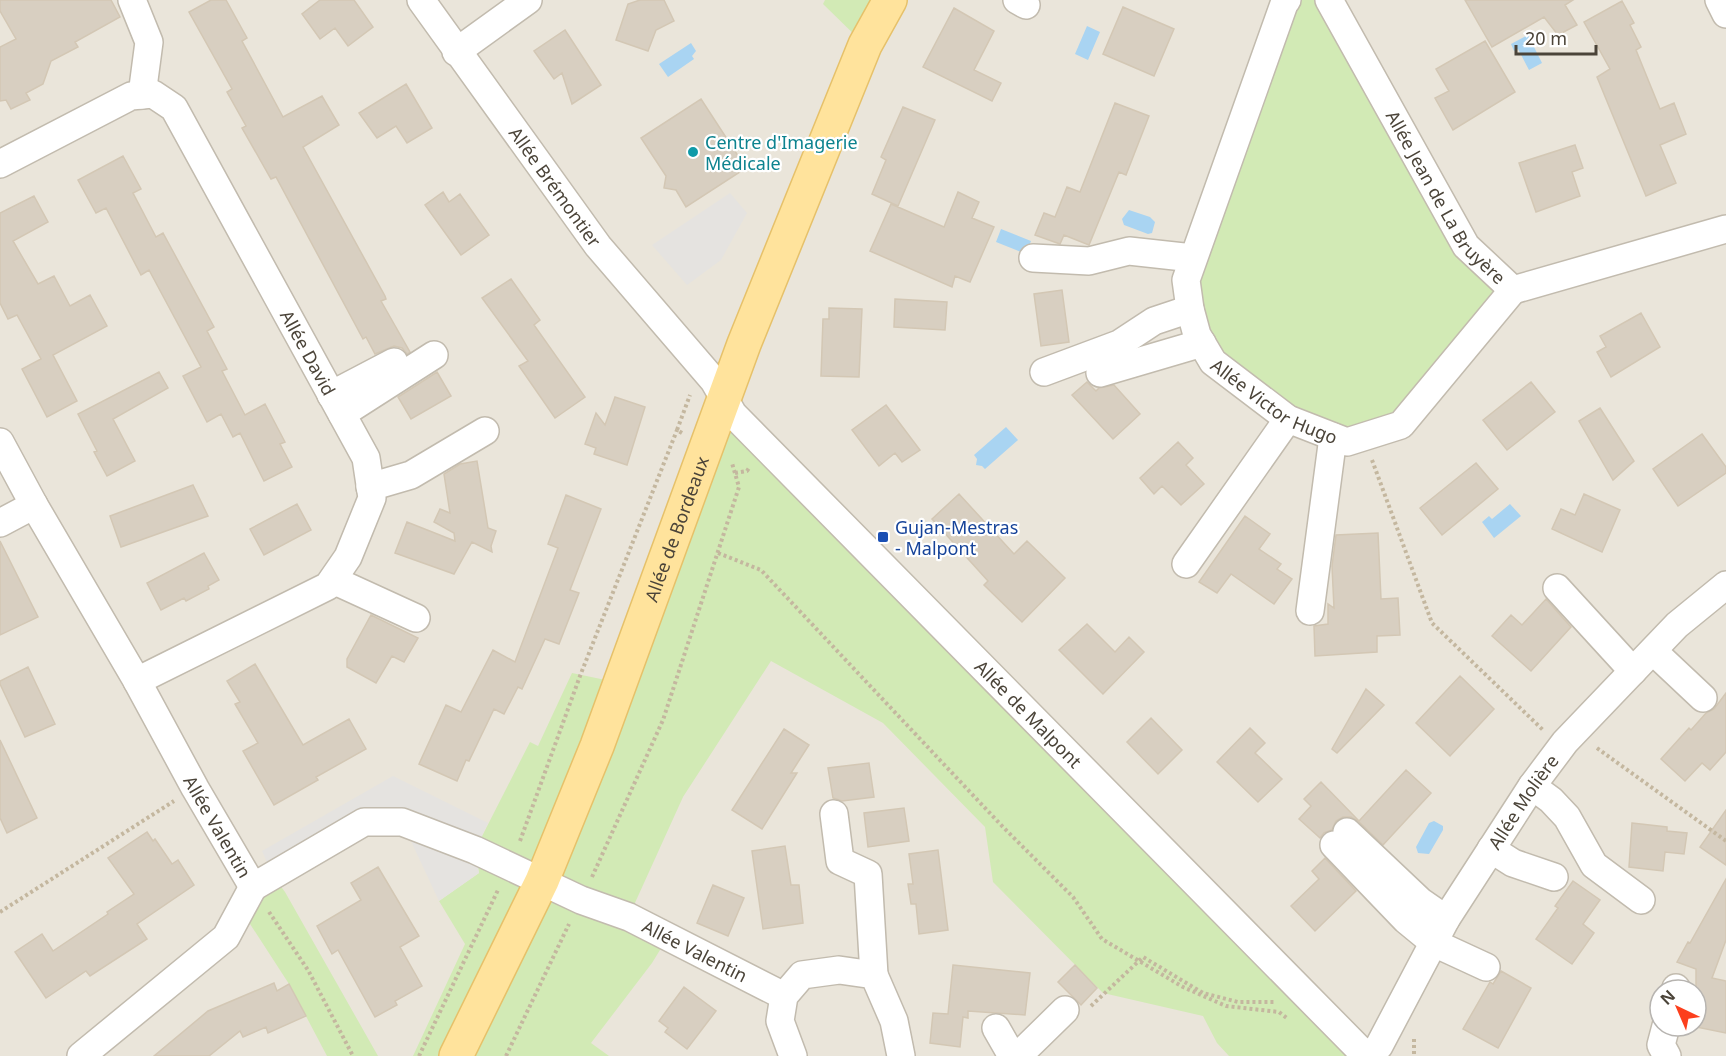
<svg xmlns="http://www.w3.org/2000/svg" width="1726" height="1056" viewBox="0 0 1726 1056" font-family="'Noto Sans',sans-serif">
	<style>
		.residential { fill: #eae5da; fill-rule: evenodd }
		.green { fill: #d2eab5 }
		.parking { fill: #e5e3e0 }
		.water { fill: #a9d4f2 }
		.building { fill: #d8cfc1; stroke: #d3c7b4; stroke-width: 1.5 }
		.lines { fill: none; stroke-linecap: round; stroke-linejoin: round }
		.minor-casing { stroke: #c2bbae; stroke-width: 30 }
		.major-casing { stroke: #e6c16a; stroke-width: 36 }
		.path { stroke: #c4b79f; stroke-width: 4; stroke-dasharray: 3 3; stroke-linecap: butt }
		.minor { stroke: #fff; stroke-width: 27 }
		.major { stroke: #ffe39c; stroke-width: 33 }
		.culture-dot { fill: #0f9aa8; stroke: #fff; stroke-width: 2 }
		.transit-dot { fill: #1a4fb4; stroke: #fff; stroke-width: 2 }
		.labels { text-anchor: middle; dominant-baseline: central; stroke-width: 4.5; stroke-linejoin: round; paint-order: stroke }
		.culture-label { font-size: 18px; fill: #0d838f; stroke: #fff; text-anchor: start }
		.street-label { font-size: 18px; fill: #4b4439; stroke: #fff }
		.transit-label { font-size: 18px; fill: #164399; stroke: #fff; text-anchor: start }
	</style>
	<rect width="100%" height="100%" fill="#f6f3ec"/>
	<path class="residential" d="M0 0H1726V1056H0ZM1660 990H1696V1026H1660Z"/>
	<path class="green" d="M825 0H890L865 45 823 4Z
		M1287 0H1329L1466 246 1513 290 1401 425 1347 442 1213 362 1193 258Z
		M725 400 1366 1056H1229L1217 1043 1203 1016 1103 993 993 882 985 827 883 723 771 661 683 797 629 916 668 937 652 963 591 1043 609 1056H413L465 944 439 901 479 873 475 850 530 742 538 746 572 673 620 683Z
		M273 876 285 892 378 1056H327L289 984 241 910Z"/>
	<path class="parking" d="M730 193 747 213 721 260 687 285 652 245Z
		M393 776 488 823 475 850 479 873 439 901 402 822H364L273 876 262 851Z"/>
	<path class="water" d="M1087 26 1100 32 1088 60 1075 54Z
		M1528 35 1542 63 1529 70 1518 49 1514 51 1511 44Z
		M691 43 696 51 692 56 694 59 668 77 659 64Z
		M1129 210 1150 217 1155 222 1152 233 1148 234 1124 225 1122 219Z
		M1001 229 1031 241 1026 254 996 242Z
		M1006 427 1018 440 985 469 982 466 976 465 977 459 974 455Z
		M1510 504 1521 516 1494 538 1482 522 1489 516 1492 519Z
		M1434 821 1443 826V830L1429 854 1418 853 1416 847 1429 823Z"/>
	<path class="building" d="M0 0H111L120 17 75 42 78 47 51 61 43 84 26 93 30 100 11 109 6 100 0 101V47L16 39 0 11Z
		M211 0H226L247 38 242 41 283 117 322 96 339 125 303 147 385 296 386 299 381 301 410 352 407 354 402 348 394 346 375 354 366 337 363 339 276 177 271 179 242 128 246 126 227 92 232 89 189 12Z
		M320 0H354L373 27 348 46 335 28 320 39 302 14Z
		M640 0H664L674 21 656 30 648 51 616 40 628 4Z
		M1465 0H1573L1565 5 1577 25 1558 35 1544 17 1492 47Z
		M1622 1 1634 23 1630 25 1641 47 1636 50 1660 109 1674 103 1686 134 1660 145 1676 183 1646 196 1597 77 1610 69 1584 22Z
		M1123 7 1174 29 1154 76 1103 54Z
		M954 8 994 31 974 70 1001 83 992 101 923 67Z
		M565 30 601 85 572 104 562 73 554 79 534 51Z
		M1485 41 1515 92 1453 130 1435 98 1449 91 1436 69Z
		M406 84 432 128 407 143 396 126 377 138 359 113Z
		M701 99 746 168 686 207 676 190 664 188 666 176 641 138Z
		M1115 103 1149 116 1126 175 1119 172 1089 245 1064 235 1060 244 1035 235 1044 213 1055 217 1067 187 1080 192Z
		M903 107 935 120 898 206 872 194 886 160 881 157Z
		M1575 145 1583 168 1572 172 1580 196 1536 212 1519 163Z
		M123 156 141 189 133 193 156 237 163 233 214 327 207 331 227 369 222 371 245 415 265 404 285 442 280 444 292 467 264 481 240 433 233 437 221 414 207 422 183 376 201 367 149 270 141 275 106 208 96 213 78 180Z
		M443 192 449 202 460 194 489 235 461 255 425 205Z
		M958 192 979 202 972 218 994 227 970 282 955 276 952 287 870 251 891 204 944 227Z
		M34 196 48 222 13 241 38 284 54 276 70 306 90 295 107 326 53 355 77 401 47 417 22 369 41 359 17 315 8 319 0 303V213Z
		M511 279 540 320 534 325 585 397 555 418 519 366 528 361 482 298Z
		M1062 290 1069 342 1041 346 1034 294Z
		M895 299 947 302 945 330 894 327Z
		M829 308 862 309 859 377 821 376 823 319H829Z
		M1641 313 1660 347 1611 377 1597 352 1606 347 1600 336Z
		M159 372 168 388 113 419 135 461 107 476 94 452 97 451 78 414Z
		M437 372 451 396 411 419 398 397Z
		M1087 382 1096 391 1099 388 1114 385 1140 414 1113 439 1072 395Z
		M1531 382 1555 412 1507 450 1483 420Z
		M615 397 645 407 627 465 594 454 596 448 585 444 596 413 605 425Z
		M886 405 920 450 902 462 895 453 879 466 852 430Z
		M1600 408 1634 461 1613 480 1579 421Z
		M1702 434 1726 467V473L1678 506 1653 469Z
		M1178 442 1193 458 1186 465 1204 484 1181 505 1162 486 1154 494 1140 478Z
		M477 461 488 528 496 531 491 546 492 552 472 542 454 574 395 553 407 522 455 541 454 533 434 522 440 509 450 513 444 474 460 464Z
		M1476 463 1498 489 1442 535 1420 508Z
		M193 485 208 516 121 547 110 516Z
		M959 494 1014 554 1027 541 1065 578 1022 622 984 585 988 581 932 519Z
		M1584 494 1620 510 1602 552 1552 529 1561 509 1575 515Z
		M566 495 601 509 570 590 579 593 559 644 545 639 522 689 518 687 504 714 494 709 469 761 466 760 457 781 419 764 446 705 461 712 493 650 515 662 558 548 548 544Z
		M297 504 311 530 264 555 250 529Z
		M1245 516 1270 534 1259 549 1281 564 1277 569 1292 579 1274 604 1231 574 1217 593 1199 582Z
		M1378 533 1381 599 1398 598 1400 635 1377 636V652L1315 656 1314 626 1328 624V604L1334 608 1332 566 1336 535Z
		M0 541 38 617 0 635Z
		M204 553 219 580 208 586 209 589 186 601 184 598 161 610 147 583Z
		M1546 599 1571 627 1531 671 1492 636 1511 615 1522 625Z
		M371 615 418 638 404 662 392 656 376 683 347 667V659Z
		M1087 624 1115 652 1129 637 1144 652 1103 694 1059 650Z
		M255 664 303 745 349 719 366 749 316 777 318 780 274 805 243 751 258 743 235 704 240 702 227 681Z
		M28 667 55 724 25 737 0 684V681Z
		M1460 676 1494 709 1450 756 1416 723Z
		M1366 689 1384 705 1337 753 1332 749Z
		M1726 693V752L1710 770 1702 763 1685 781 1661 759 1689 728 1691 730 1706 713 1714 709Z
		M1151 718 1182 750 1158 774 1127 742Z
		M1250 728 1265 743 1255 753 1282 779 1258 802 1217 762Z
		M784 729 809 745 791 773H797L762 829 732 810Z
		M0 740 37 818 7 833 0 818Z
		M869 763 874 797 842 801 833 798 828 768Z
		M1406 770 1431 793 1383 845 1358 821 1351 817H1343L1336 821 1332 830 1324 833 1320 838 1299 819 1311 806 1304 799 1321 782 1359 821Z
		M904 808 909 841 868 847 864 813Z
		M1726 810V865L1700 847Z
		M1632 823 1667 827V831L1687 833 1684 854 1665 852 1663 871 1629 867Z
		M147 832 153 841 155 839 172 864 178 860 194 885 137 924 147 939 90 976 86 971 46 998 15 952 42 934 53 951 108 914 107 912 134 894 108 858Z
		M785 846 791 885H799L803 923 763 929 752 851Z
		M938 850 948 930 919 934 916 904H911L908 884H913L909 854Z
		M1325 858 1356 891 1315 931 1291 906 1319 879 1312 871Z
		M378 867 419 936 400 947 422 986 395 1001 397 1005 375 1017 338 950 332 954 317 926 361 900 351 883Z
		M1726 879V940L1712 978 1726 981V1033L1696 1027V969L1677 962 1688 942 1690 943Z
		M1573 881 1600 900 1583 924 1594 933 1572 964 1536 939 1558 908 1555 906Z
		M713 885 744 898 728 936 697 923Z
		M953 965 1030 973 1025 1015 968 1011V1018L963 1017 960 1047 930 1043 933 1013 948 1014Z
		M1075 965 1097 988 1081 1005 1058 982Z
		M1501 971 1531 988 1498 1048 1463 1029 1490 982 1493 984Z
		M274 983 277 991 289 984 306 1016 268 1033 266 1027 243 1037 240 1031 209 1056H154L208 1011Z
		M684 987 716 1011 687 1049 665 1032 668 1028 659 1021Z"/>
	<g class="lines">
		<defs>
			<g id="minor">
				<path d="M132 0 149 42 142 95"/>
				<path id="s1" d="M421 0 598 246 714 381 733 414 1366 1056"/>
				<path d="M1017 0 1026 5"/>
				<path id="s2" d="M1287 0 1284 4 1186 280 1190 309 1197 335 1213 362 1288 419 1347 442 1401 425 1513 290"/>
				<path id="s3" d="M1329 0 1466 246 1513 290 1726 229"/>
				<path d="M1719 0 1726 14"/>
				<path d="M456 52 528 0"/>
				<path id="s4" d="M0 164 131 96 153 94 174 108 366 458 372 498 348 557 328 586 137 681"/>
				<path d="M1033 258 1089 261 1129 251 1193 258"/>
				<path d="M1044 372 1119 344 1154 321 1190 309"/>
				<path d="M1100 373 1202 343"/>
				<path d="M331 395 394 362"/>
				<path d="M342 414 434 355"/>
				<path id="s5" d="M0 442 34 505 137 681 195 788 253 887 364 822H402L475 850 581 900 629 917 784 996"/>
				<path d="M370 487 411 475 485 431"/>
				<path d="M0 523 34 505"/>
				<path d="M1186 564 1288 419"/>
				<path d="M333 580 416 618"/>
				<path d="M1557 588 1633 671"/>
				<path d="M1310 611 1333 437"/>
				<path d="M1653 651 1703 698"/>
				<path d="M1532 786 1551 800 1567 817 1594 865 1641 900"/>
				<path d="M834 814 840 861 868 874 874 975"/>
				<path d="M1347 832 1420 901 1446 919"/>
				<path d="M1334 845 1406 920 1434 943 1486 967"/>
				<path d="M1491 849 1513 863 1554 877"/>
				<path d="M1676 990V988"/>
				<path d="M1666 1026 1661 1045 1667 1056"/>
				<path d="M996 1028 1012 1056"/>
				<path d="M81 1056 226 937 253 887"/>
				<path d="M793 1056 780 1021 784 996 802 975 839 970 874 975 894 1021 901 1056"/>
				<path d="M1018 1056 1065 1010"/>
				<path id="s6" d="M1369 1056 1379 1046 1446 919 1532 786 1565 742 1677 625 1726 585"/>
			</g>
			<g id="major">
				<path id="s7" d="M456 1056 542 881 597 746 744 344 865 45 890 0"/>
			</g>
		</defs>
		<use href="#minor" class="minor-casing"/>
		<use href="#major" class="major-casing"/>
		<path class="path" d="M682 433 677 430 690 395
			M1372 460 1432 623 1543 730
			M735 473 747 471 749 468
			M718 553 761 570 1002 826 1073 897 1102 939 1183 987 1226 1006 1279 1012 1288 1019
			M1597 748 1726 841
			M520 841 580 676 677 430
			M592 877 663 720 739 487 732 463
			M0 912 174 801
			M269 912 308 970 353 1056
			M1091 1006 1143 957 1203 993 1238 1002H1276
			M1414 1039V1056
			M419 1056 498 890
			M506 1056 569 924"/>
		<use href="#minor" class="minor"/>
		<use href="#major" class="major"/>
	</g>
	<circle class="culture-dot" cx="693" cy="152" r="6"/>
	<rect class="transit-dot" x="877" y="531" width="12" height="12" rx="3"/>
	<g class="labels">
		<g class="culture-label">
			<text x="705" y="142">Centre d'Imagerie<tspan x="705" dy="21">Médicale</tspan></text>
		</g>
		<g class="street-label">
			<text stroke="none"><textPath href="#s1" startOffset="230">Allée Brémontier</textPath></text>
			<text stroke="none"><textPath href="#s3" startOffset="230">Allée Jean de La Bruyère</textPath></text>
			<text stroke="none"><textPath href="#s4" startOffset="474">Allée David</textPath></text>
			<text stroke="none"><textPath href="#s2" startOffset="459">Allée Victor Hugo</textPath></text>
			<text stroke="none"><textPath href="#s7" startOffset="572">Allée de Bordeaux</textPath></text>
			<text stroke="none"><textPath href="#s1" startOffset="940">Allée de Malpont</textPath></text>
			<text stroke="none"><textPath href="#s6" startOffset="298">Allée Molière</textPath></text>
			<text stroke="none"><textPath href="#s5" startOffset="442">Allée Valentin</textPath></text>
			<text stroke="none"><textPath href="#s5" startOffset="999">Allée Valentin</textPath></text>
		</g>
		<g class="transit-label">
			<text x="895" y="527">Gujan-Mestras<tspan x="895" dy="21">- Malpont</tspan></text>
		</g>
	</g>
	<g transform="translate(1678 1008) rotate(316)"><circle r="28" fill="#ffffff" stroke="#b7b4b0" stroke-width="1.5"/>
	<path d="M0-4.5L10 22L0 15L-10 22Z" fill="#fc3f1d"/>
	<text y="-9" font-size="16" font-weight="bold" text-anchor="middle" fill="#4b4439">N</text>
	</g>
	<path d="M1516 45v9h80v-9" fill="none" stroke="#4b4439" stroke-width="3"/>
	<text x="1525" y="45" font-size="18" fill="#4b4439" stroke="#ffffff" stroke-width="4.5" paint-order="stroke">20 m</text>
</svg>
